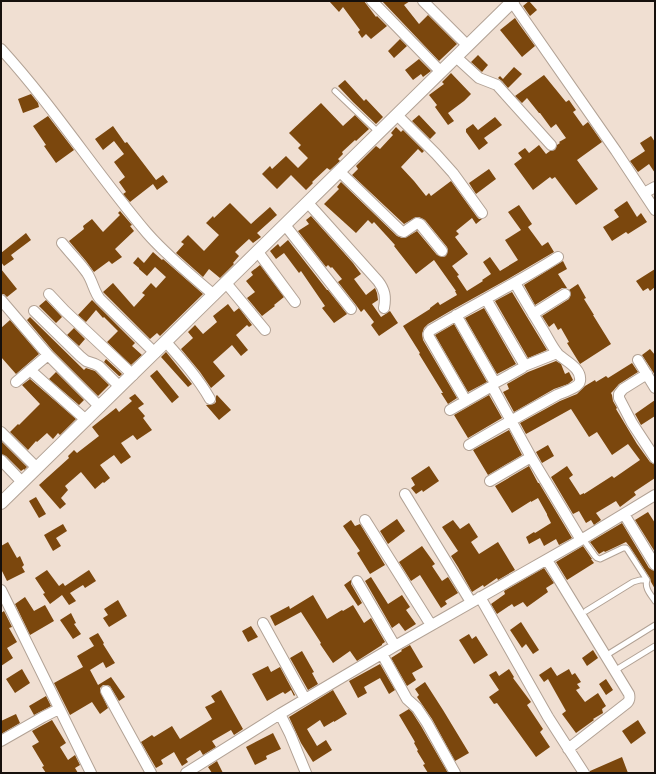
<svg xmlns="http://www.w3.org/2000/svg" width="656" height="774" viewBox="0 0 656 774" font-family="Barlow,sans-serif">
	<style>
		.building { fill: #7b470d }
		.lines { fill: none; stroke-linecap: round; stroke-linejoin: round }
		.service-casing { stroke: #b2a295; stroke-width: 7 }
		.minor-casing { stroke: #b2a295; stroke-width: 12 }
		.tertiary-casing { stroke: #b2a295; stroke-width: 14 }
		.service { stroke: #fff; stroke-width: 5 }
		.minor { stroke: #fff; stroke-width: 10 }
		.tertiary { stroke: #fff; stroke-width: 12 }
	</style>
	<rect width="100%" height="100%" fill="#f0dfd2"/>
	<path class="building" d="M329 1H364L376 17 377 16 387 26 371 39 366 34 362 38 358 32 360 30 343 7 339 12Z
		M382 1H410L404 5 419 24 428 15 457 44 439 61Z
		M529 1 537 10 530 16 523 6Z
		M515 18 519 24 535 46 522 57 500 30Z
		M400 39 407 46 394 58 388 51Z
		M478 55 488 65 482 72 471 62Z
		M419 59 431 71 423 77 421 74 413 80 405 70Z
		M514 67 522 74 508 88 502 81 498 78 500 76 503 79Z
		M451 73 471 94 464 101 448 113 454 121 448 125 435 107 437 105 429 95 444 84 442 82Z
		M544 75 566 102 569 100 576 110 573 112 583 126 588 122 602 142 577 160 598 189 576 205 555 177 552 179 550 177 533 190 514 164 522 158 518 153 525 148 529 153 539 145 546 154 550 151 555 150 557 145 560 143 559 142 566 138 556 124 551 128 540 113H539L527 98 522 103 515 96Z
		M345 80 364 101 366 99 383 117 376 124 353 102 338 86Z
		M31 94 38 103 39 107 23 113 18 99Z
		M321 103 343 126 355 115 369 129 356 141 355 140 342 152 343 154 338 159 340 161 330 170 327 168 312 182 313 183 306 190 291 175 277 189 262 174 270 166 272 169 286 156 298 168 308 158 298 148 301 145 289 133Z
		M419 115 436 133 430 139 412 121Z
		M48 116 74 150 56 163 44 146 46 145 33 126Z
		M495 117 502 125 484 138 488 143 479 150 466 132V129L473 124 478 130Z
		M113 126 125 143 127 142 156 180 163 175 168 182 157 190 153 184 130 202 123 194 126 192 119 182 125 177 114 162 124 154 114 141 103 150 95 139Z
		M396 127 401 132 403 130 424 151 422 153 418 149 401 167 414 181 426 196 429 193 431 196 451 181 477 217 479 219H482L476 224 472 218 456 231 459 234 455 237 468 254 452 266 459 275 457 276 467 291 483 281 482 280 491 274 483 262 490 257 500 271 518 260 505 240 521 230 508 212 519 205 532 224 528 227 542 246 548 242 554 252 508 279 452 310 428 324 424 328 422 334 423 340 457 398 448 404 441 393H443L419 354 420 353 403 326 430 309V308L438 302 440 305 457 295 455 291H456L434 260 416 274 394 246 395 245 374 222 372 224 368 220 356 233 324 204 339 189 337 187 341 182 397 236 402 238H405L417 231 437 255 443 257 446 256 448 250 447 247 425 220 419 217H416L404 224 352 175 358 169 356 166 376 146 380 149 393 135 391 133Z
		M651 136 655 142V173L649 164 638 172 630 161 645 151 640 143Z
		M489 169 496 179 476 194 469 183Z
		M627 201 637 217 641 213 647 222 628 234 626 232 612 241 603 227 619 217 614 210Z
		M230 203 251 224 270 207 277 215 257 233 261 237 253 243 249 239 235 252 239 256 233 263 234 264 220 278 209 269 203 277 176 253 184 244 181 242 188 235 204 251 219 235 206 223 213 216 214 218Z
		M120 211 132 225 130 226 134 231 115 249 122 257 112 264 109 261 94 272 86 261 69 241 84 229 83 226 92 219 103 232 120 215 118 213Z
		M311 216 353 263 361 274 354 279 366 295 375 288 377 293 378 300 372 304 381 317 390 311 398 323 379 336 371 325 374 322 364 309 361 312 356 305 338 282 342 279 332 267 331 268 328 265 326 267 298 231 309 224 306 220Z
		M26 233 31 240 11 255 14 259 4 266 1 262V253Z
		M288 240 327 290H328L347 314 334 323 322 308 325 306 301 271 299 273 284 253 276 259 270 251 278 244 280 247Z
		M153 252 162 260 163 259 203 294 160 336 157 333 150 339 103 292 113 283 134 307 145 295 142 293 151 283 156 288 166 277 155 267 147 276 139 269V268L133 263 138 257 144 263Z
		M563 261 567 269 558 274 567 288H562L535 305 524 285Z
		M260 265 284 297 274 305 275 306 262 316 247 298 255 292 246 281 253 275 251 272Z
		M1 269 17 289 7 297 4 294H1Z
		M655 269V287L650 291 648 288 643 291 636 281Z
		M578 284 586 298 584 299 594 315H593L611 344 580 364 567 343 569 342 561 328 558 330 554 323 549 327 542 316 569 299 571 294 569 290Z
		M512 292 527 317 547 350 528 358 495 301Z
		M46 300 62 317 56 323 39 306Z
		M92 300 135 343 132 346 142 355 131 365 107 342 118 331 104 317 103 318 96 310 86 322 78 315Z
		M228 304 234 312 239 308 252 325 249 327 247 325 236 335 248 350 241 356 232 345 214 361 213 362 225 376 211 388 200 372 181 349 193 338 188 332 195 325 203 334 217 322 213 316Z
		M484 308 516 364 497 374 465 318Z
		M30 317 84 370 86 368 95 371 109 385 98 396 53 351 27 320Z
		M10 320 39 354 16 374 1 357V328Z
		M454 324 487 382 468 392 435 335Z
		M74 328 85 339 79 346 67 335Z
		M650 349 655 355V375L642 355Z
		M166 352 192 384 188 387 161 357Z
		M106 359 122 374 120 376H119L104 362Z
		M556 361 561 364 565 374 569 372 573 380 568 384 554 389 514 412 503 392 509 389 507 384 528 372Z
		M632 363 638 372 619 384 613 391 611 393 612 395 613 401 617 408 616 409 637 444 650 462 655 465V478L634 492 636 495 620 507 616 501 596 513 601 520 594 525 591 520 586 523 579 511 573 514 551 477 567 466 573 475 569 478 580 495 584 493V494L612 476 614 478 640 460 628 444 612 455 597 432 589 437 571 409 526 434 520 423 560 401 577 394 585 386 595 380 596 382 606 376 608 378Z
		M157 370 179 397 172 403 150 376Z
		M56 372 84 400 79 405 49 379Z
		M30 379 76 419 60 435 58 433 53 439 47 433 37 442 36 441 28 450 10 432 18 424 19 425 40 404 22 385Z
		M135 394 144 404 138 408 145 416 143 418 152 430 137 440 133 435 121 443 131 457 121 464 114 455 100 465 110 478 104 483 103 482 95 489 81 472 65 486 68 490 61 498 66 504 60 509 39 485 69 458 68 456 74 450 77 453 99 436 92 427 116 408 119 412 132 401 129 398Z
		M217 395 231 410 219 420 206 405 214 404 216 402V396Z
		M489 395 502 418 468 438 454 415Z
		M655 400V416L641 425 635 414Z
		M509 430 522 455 488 475 473 450Z
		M1 441 27 467 24 470V469L21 471 6 456 1 454Z
		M548 445 554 456 542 463 536 452Z
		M429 466 439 481 423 492 422 490 416 494 411 488 415 485 411 478Z
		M529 466 538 483H539L572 538 559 545 556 539 544 546 540 538 529 544 526 537 534 532 535 533 551 523 547 515V514L538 498 531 502V501L512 513 495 486Z
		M36 497 46 514 39 518 29 501Z
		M648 512 655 523V552L635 520Z
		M397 519 405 531 388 544 380 531Z
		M351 520 355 526 360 524 385 565 370 574 357 553 360 551 343 526Z
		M453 520 460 529 469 523 478 537 471 542 479 554 498 542 515 570 498 580 497 578 484 587 483 585 472 592 458 567 451 556 458 551 442 527Z
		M622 523 649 568 652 570 655 571V589L651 582 650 578 630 547 626 542 605 552 604 551 599 554 590 542Z
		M63 524 67 531 56 538 61 546 53 551 44 535Z
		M8 542 17 558 20 556 24 565 22 567 25 572 7 581 1 569V546Z
		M422 546 435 564 432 566 442 581 448 577 458 593 445 601 447 604 441 608 420 575 411 581 399 562Z
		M583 546 592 559H591L594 563 567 580 556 562Z
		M544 568 554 583 546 588 548 592 527 607 523 602 514 607 512 604 497 614 491 604 505 594 504 591Z
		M47 570 59 586 63 583 65 586 89 570 96 581 85 588 83 585 70 593 76 601 69 605 62 595 50 604 43 594 45 593 35 578Z
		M371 577 388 604 402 595 410 607 406 610 416 624 405 631 399 623 392 628 365 581Z
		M351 580V584L362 603 358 606 344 585Z
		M313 595 327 619 342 610 343 611 353 605 364 623 371 618 385 642 382 644V645L357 661 350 651 333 663 320 644 321 643 301 612 275 626 270 616 289 606 290 609Z
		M25 597 34 611 45 605 54 621 30 635 15 604Z
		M118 600 127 616 109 627 103 618 108 615 104 609Z
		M4 611 12 627 9 628 17 642 7 648 13 658 1 666V613Z
		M71 613 76 623 74 624 81 634 73 639 60 620Z
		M521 622 539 650 533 654 526 644 522 648 510 630Z
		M251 626 258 637 248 642 242 631Z
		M98 633 104 643 103 644 115 663 106 668 103 662 90 670 98 685 111 677 125 697 119 701 110 686 107 685H103L100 688V691L108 708 100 714 92 702 70 715 54 683 83 667 77 656 94 646 89 638Z
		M469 634 472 639 476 636 488 655 474 664 459 640Z
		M410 645 423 667 412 673 416 680 407 686 391 658 402 651 401 650Z
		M593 650 598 658 587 666 582 658Z
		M302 651 314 672 312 673 318 684 308 690 290 658Z
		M380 664 395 690 389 694 380 678 364 687 367 693 358 698 349 681Z
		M268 666 271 672 280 667 295 695 294 696 291 690 285 694 283 692 267 701 252 674Z
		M551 667 557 676 569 669 572 675 575 673 581 682 577 684 580 688 576 690 585 702 598 693 606 706 602 709 603 713 593 719 594 720 576 733 562 714 566 711 548 679 544 682 539 675Z
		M22 669 30 683 15 693 6 679Z
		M509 669 514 677 513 678 531 702 527 705 543 729 540 732 550 747 536 757 497 703 494 704 489 697 499 690 489 675 496 671 499 676Z
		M606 679 613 690 606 695 599 684Z
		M425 682 443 710 469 753 455 761 432 719 417 697 419 695 415 689Z
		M221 690 243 729 234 735 231 730 212 741 216 747 203 755 200 750 186 759 188 762 182 766 174 752 161 760 163 764 156 768 141 742 152 735 154 737 172 726 180 739 212 719 205 707 215 702 211 696Z
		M333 690 347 714 334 722V721L324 727 320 720 307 729 317 746 326 740 332 750 313 762 301 743 289 717Z
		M46 696 51 706 34 715 29 706Z
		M409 709 412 712 421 726 448 773H428L423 765 425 764 417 751 418 750 414 743 415 742 399 715Z
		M16 714 20 723 1 734V721Z
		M52 720 66 743 60 747 68 760 75 755 80 765 75 768 78 773H46L42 767 44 766 32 746 39 742 32 731Z
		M638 720 646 733 631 744 622 731Z
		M273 733 281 749 266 756 267 759 255 765 246 747Z
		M622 757 628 773H590V771Z
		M217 761 223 773H212L208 767Z"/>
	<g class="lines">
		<defs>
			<path id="service" d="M335 91 378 132
				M583 539 595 556 597 558 600 559 623 548H626L627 549 647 580C644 588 651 595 655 601
				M586 611 633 582 640 580H647
				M610 653 655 625
				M619 668 655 646"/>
			<path id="minor" d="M372 1 441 72
				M423 1 467 45
				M512 2 616 151 655 210
				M1 49C54 107 96 173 147 233 167 256 191 275 214 295
				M456 57 479 78 497 85 551 145
				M397 115 436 154 453 173 482 213
				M340 172 401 231 404 232 417 223 420 224 442 251
				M644 193 655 187
				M308 203 378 281C385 290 386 297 384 308
				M285 225 351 309
				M62 243C70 253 80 263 87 273 93 282 94 292 100 299L155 353
				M258 252 295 302
				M226 283 265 330
				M49 294 65 311 133 375
				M486 299 524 364V366L522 368 495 383 493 384V388L531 457 581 540
				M1 300 48 355 100 407
				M34 311 80 356 86 361 95 364 99 366 120 387
				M533 314 565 294
				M456 315 495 383
				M166 342C182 360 198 378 210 399
				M638 360 655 388
				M524 366 557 353
				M30 370 86 420
				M647 374 623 389 619 394V398L632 423 655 458
				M16 382 48 355
				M466 401 429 337C428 334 428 333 431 330 473 305 517 283 558 257
				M450 410 492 386
				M1 432 37 468
				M469 445C498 428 528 411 557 395 563 392 579 388 580 381 582 368 565 361 558 354 552 347 548 338 543 330 534 315 524 299 515 283
				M1 460 22 482
				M490 481 531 457
				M405 494 471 602
				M624 514 655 565
				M365 520 431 625
				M547 560 629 694C630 698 630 700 627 703L568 749
				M357 581 395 646
				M1 590 91 773
				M480 597 548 717 584 773
				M263 623 305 699
				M382 654 407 699 417 708 427 723 455 773
				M106 691 151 773
				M280 714 290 734 306 773
				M1 741 43 717 59 709
				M186 773 280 714 395 646 581 540 655 495"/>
			<path id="tertiary" d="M1 503 513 1"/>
		</defs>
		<use href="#service" class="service-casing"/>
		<use href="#minor" class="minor-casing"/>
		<use href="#tertiary" class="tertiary-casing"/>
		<use href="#service" class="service"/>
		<use href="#minor" class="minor"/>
		<use href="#tertiary" class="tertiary"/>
	</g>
	<rect width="656" height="774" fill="none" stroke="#16100c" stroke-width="4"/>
</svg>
